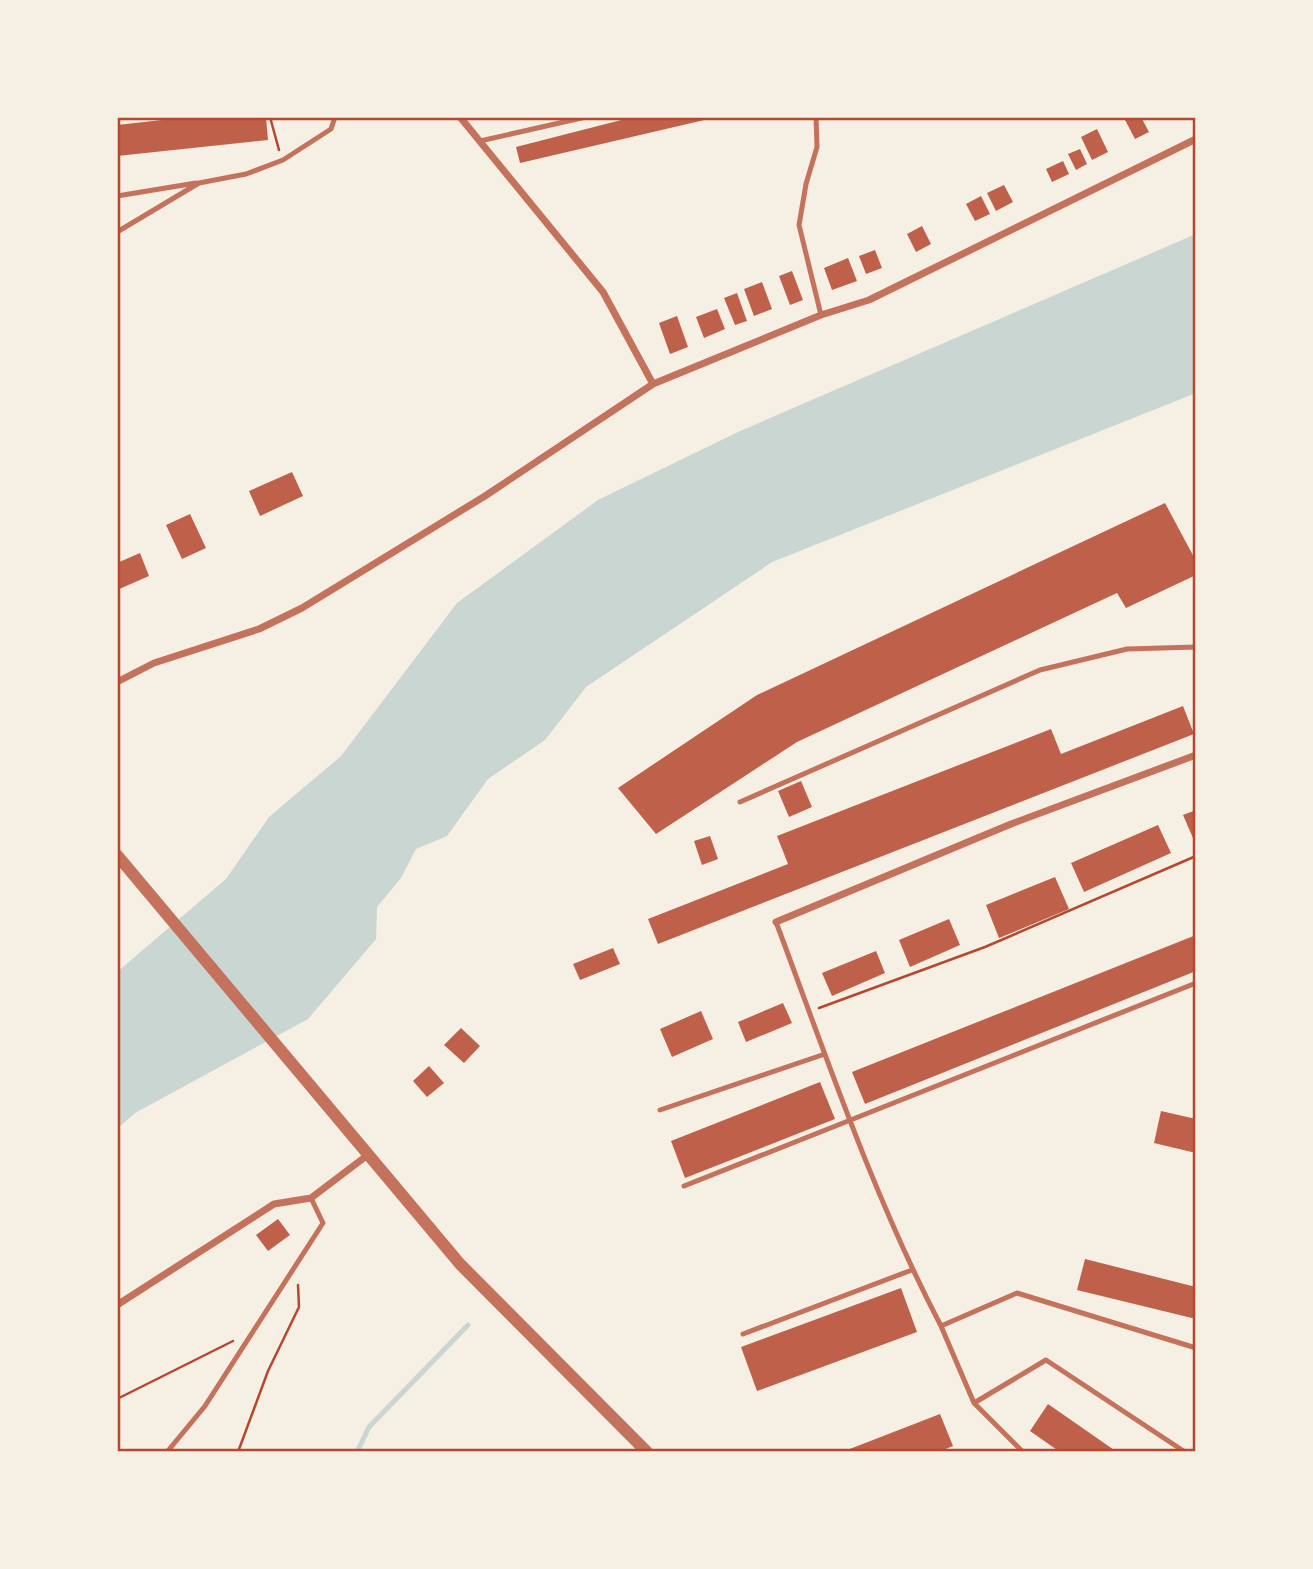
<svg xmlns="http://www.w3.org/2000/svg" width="1313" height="1569" viewBox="0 0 1313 1569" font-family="Ubuntu,sans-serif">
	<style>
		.water { fill: #c9d6d2 }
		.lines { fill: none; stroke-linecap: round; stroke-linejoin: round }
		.stream { stroke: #c9d6d2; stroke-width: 5 }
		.building { fill: #bf614a }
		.path { stroke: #b5482f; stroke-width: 2.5 }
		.service { stroke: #c5725c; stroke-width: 5 }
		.minor { stroke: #c5725c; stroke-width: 7 }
		.tertiary { stroke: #c5725c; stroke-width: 12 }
		.neatline { fill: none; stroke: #b5482f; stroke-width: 2.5 }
	</style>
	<rect width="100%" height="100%" fill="#f6efe4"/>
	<path class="water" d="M1196 234V393L772 562 586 687 545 740 488 779 447 836 416 849 401 878 377 907 376 939 308 1019 135 1113 117 1129V972L226 879 269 817 341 756 457 603 598 500 738 432Z"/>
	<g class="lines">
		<path class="stream" d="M357 1452 369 1427 468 1325"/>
	</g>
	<path class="building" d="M189 117H266L268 140 117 156V125Z
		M633 117 713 118 520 163 516 147Z
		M1141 117 1149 132 1135 139 1124 118Z
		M1097 129 1108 152 1092 160 1081 137Z
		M1080 149 1087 164 1076 170 1068 154Z
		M1063 161 1069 174 1052 182 1046 169Z
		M1004 185 1013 202 996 211 987 193Z
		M981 196 990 214 975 221 966 204Z
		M922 226 931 244 916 252 907 234Z
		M875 250 882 268 866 274 859 256Z
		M848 258 857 281 832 290 824 268Z
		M792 271 803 300 790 305 779 276Z
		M762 282 772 309 754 316 744 289Z
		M737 293 747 321 735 325 724 298Z
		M717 309 725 329 704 338 696 317Z
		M677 316 688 347 670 354 659 323Z
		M292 472 303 496 260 516 249 491Z
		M1165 503 1196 561V575L1126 608 1117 593 797 742 656 834 618 788 757 695Z
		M190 514 206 548 182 559 166 525Z
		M140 553 149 576 117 590V563Z
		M1183 706 1194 734 658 944 648 919 788 864 777 836 1051 729 1061 754Z
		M801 781 812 807 789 817 778 791Z
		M1196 810V845L1183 815Z
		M1158 825 1171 853 1084 892 1071 863Z
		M710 836 718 859 702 865 694 841Z
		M1055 877 1069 909 999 938 986 905Z
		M949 919 960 945 910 967 899 940Z
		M1196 935V971L865 1104 852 1072Z
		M613 948 620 964 580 980 573 964Z
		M876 951 885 973 832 996 822 973Z
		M783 1003 792 1023 746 1042 738 1022Z
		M701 1011 713 1039 672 1057 660 1029Z
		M461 1028 480 1046 464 1063 444 1045Z
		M429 1066 444 1083 427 1097 413 1081Z
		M820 1082 835 1119 685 1178 671 1141Z
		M1161 1111 1196 1119V1153L1154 1143Z
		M278 1219 290 1235 268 1251 256 1235Z
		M1085 1259 1196 1287V1319L1077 1290Z
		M901 1288 917 1332 757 1391 741 1347Z
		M1048 1404 1117 1452H1060L1030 1431Z
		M940 1414 953 1446 938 1452H842Z"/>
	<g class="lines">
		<path class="path" d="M270 117 279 150
			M819 1008 985 947 1196 856
			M117 1399 233 1341
			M238 1452 268 1371 299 1307 298 1285"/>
		<path class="service" d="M816 117 817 147 806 184 799 225 821 315
			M480 141 586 117
			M117 196 196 183
			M117 232 199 183 246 174 283 160 331 129 335 117
			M740 802 1040 670 1127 649 1196 647
			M776 922C827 1058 873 1196 941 1326
			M660 1110 825 1054
			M684 1186 1196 983
			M743 1334 912 1270
			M974 1403 1046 1360 1185 1452
			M167 1452 205 1406 323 1223 311 1198
			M1023 1452 974 1403 941 1326 1017 1293 1196 1348"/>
		<path class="minor" d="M460 117 603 292 653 384
			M117 682 154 663 259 629 302 608 485 496 653 384 821 315 869 300 1196 139
			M776 922 1011 824 1196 755
			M117 1305 274 1204 311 1198 369 1154"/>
		<path class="tertiary" d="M117 855 460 1264 647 1452"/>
	</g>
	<rect width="1313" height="1569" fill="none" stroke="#f6efe4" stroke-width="238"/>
	<rect x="119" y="119" width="1075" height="1331" class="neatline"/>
</svg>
